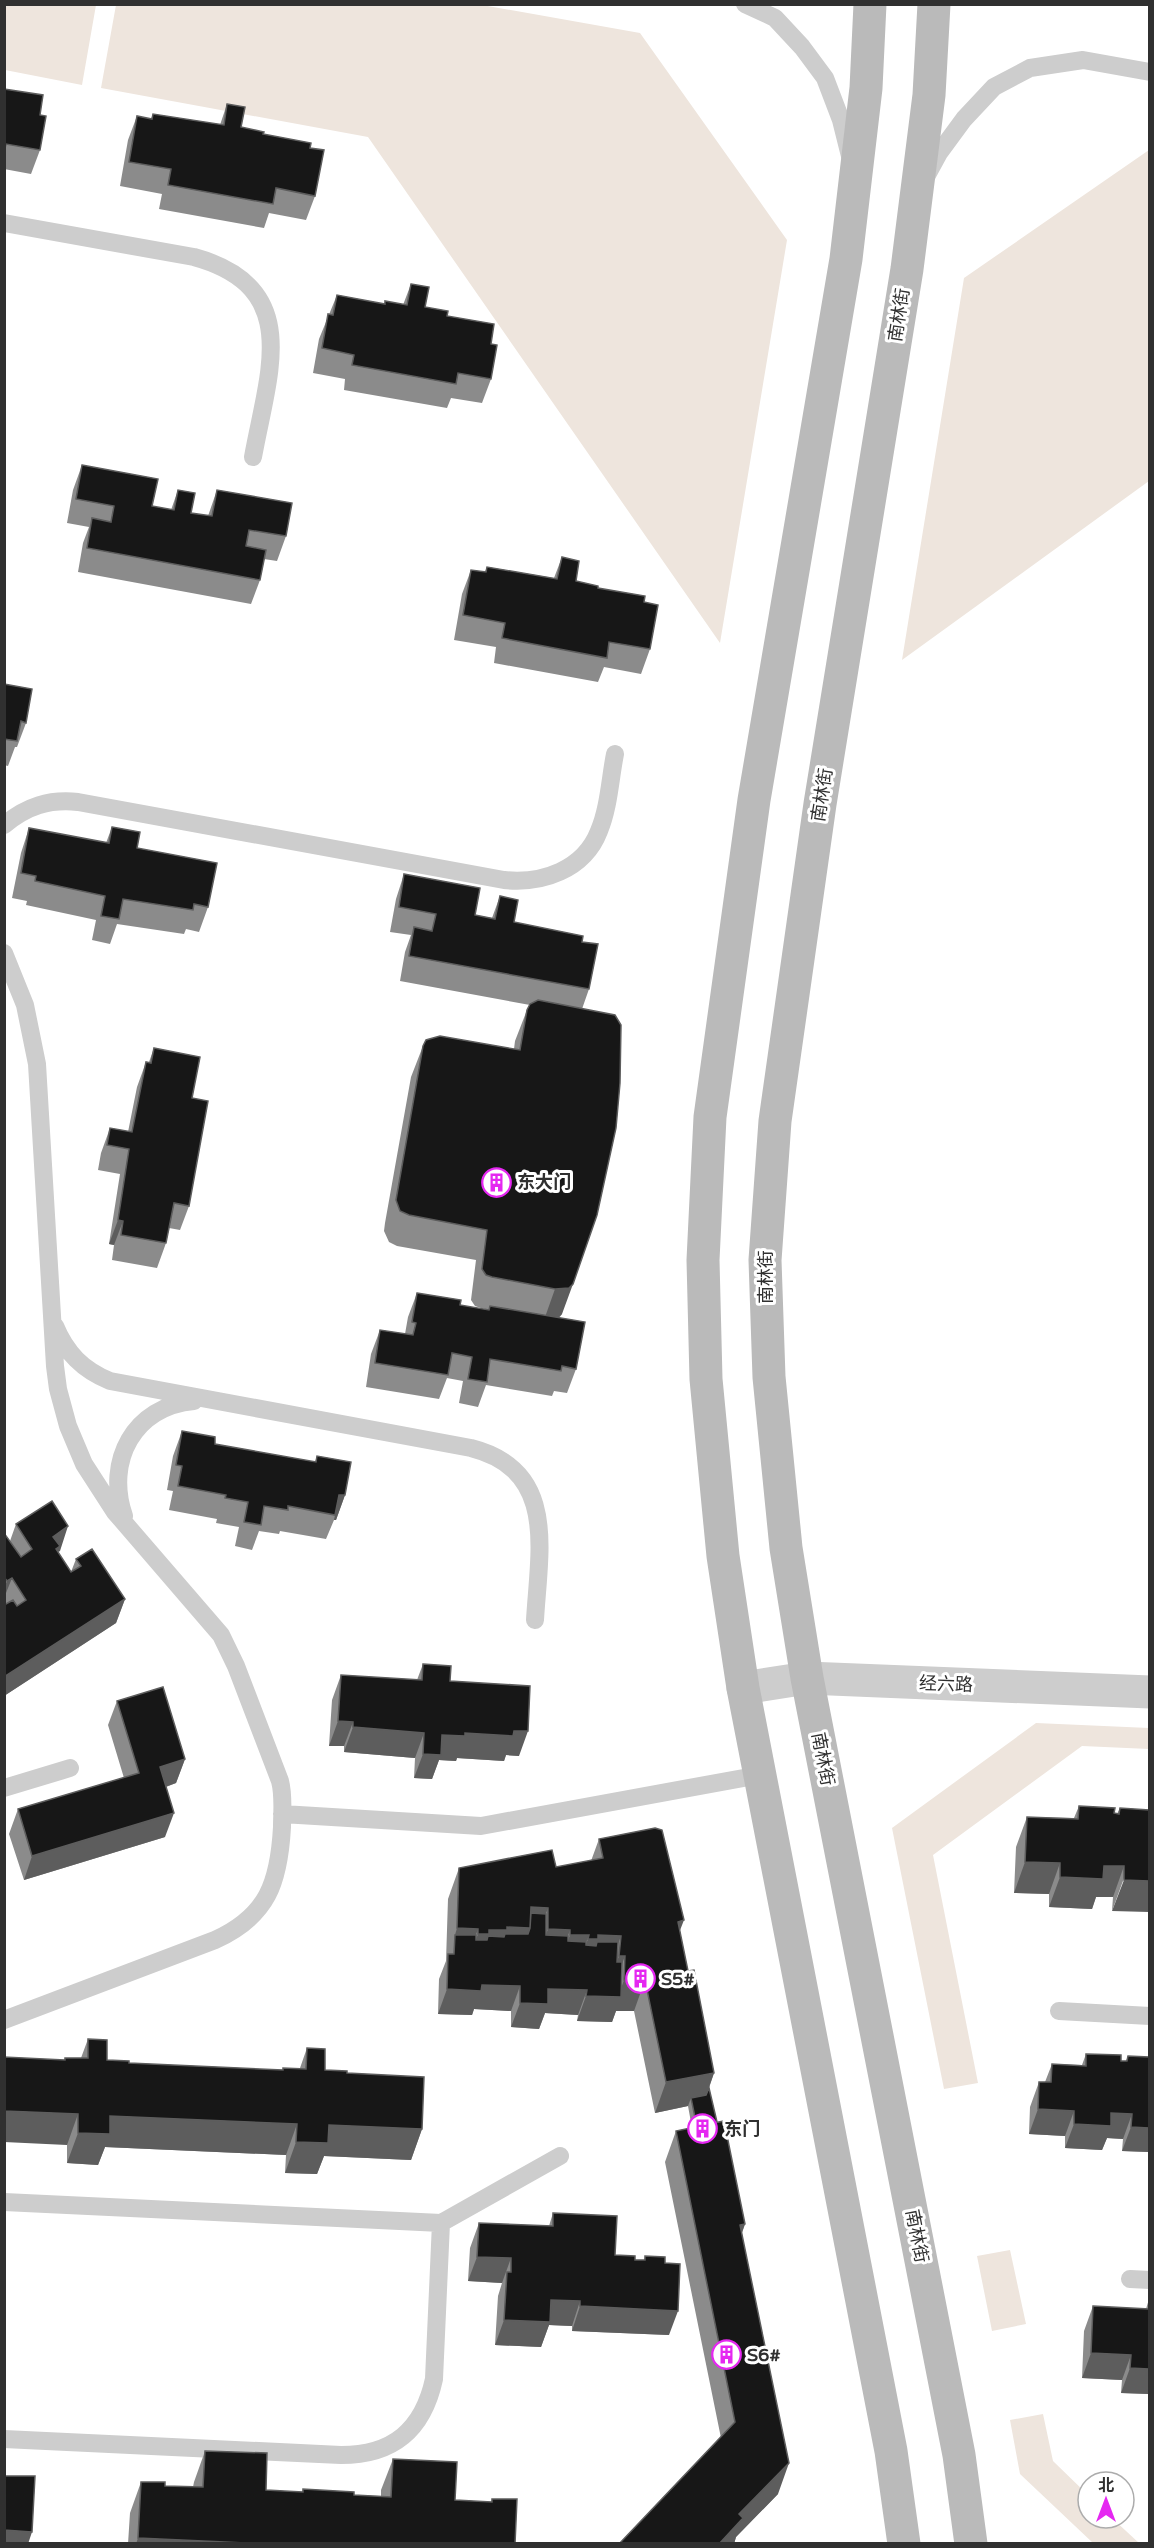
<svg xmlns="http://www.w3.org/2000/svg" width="1154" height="2548" viewBox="0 0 1154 2548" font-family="'Varela Round','Noto Sans SC',sans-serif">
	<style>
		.green { fill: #eee5dd }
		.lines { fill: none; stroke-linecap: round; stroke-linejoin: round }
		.service { stroke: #cdcdcd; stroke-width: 18 }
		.minor { stroke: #cdcdcd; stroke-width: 33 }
		.secondary { stroke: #bababa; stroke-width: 33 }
		.wall { fill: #8b8b8b }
		.shaded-wall { fill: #5d5d5d }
		.building { fill: #171717; stroke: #5d5d5d; stroke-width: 1.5 }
		.labels { text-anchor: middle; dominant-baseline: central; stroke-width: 6; stroke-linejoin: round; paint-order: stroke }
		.street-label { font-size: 18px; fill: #303030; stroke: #fff }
		.poi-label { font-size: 18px; font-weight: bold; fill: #303030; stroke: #fff; text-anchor: start }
	</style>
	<rect width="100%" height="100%" fill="#fff"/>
	<path class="green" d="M4 5H96L82 85 5 70Z
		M116 5H482L640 33 787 240 720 643 368 137 101 88Z
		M1149 150V481L902 660 964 278Z
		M1036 1723 1149 1728V1749L1082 1746 933 1855 978 2083 944 2089 892 1828Z
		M1010 2250 1026 2324 992 2331 977 2256Z
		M1043 2414 1053 2461 1088 2495V2518H1112L1139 2543H1093L1020 2474 1010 2420Z"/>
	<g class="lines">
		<path class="service" d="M745 4 775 18 802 47 825 78 841 120 850 156
			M927 175 939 153 964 119 994 87 1030 68 1083 60 1150 72
			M4 223 194 257C304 287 268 373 253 457
			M4 825C27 806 49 799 78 802L504 880C542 884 584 870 599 831 609 807 610 779 615 754
			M4 953 25 1005 37 1064 55 1366 58 1389 68 1426 84 1464 115 1512 221 1635 236 1666 280 1781C284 1796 282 1812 282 1827 279 1882 268 1916 215 1940L4 2020
			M55 1326C66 1353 83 1370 110 1381L471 1448C558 1470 539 1550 535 1620
			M124 1516C105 1461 134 1406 194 1401
			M4 1788 70 1768
			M282 1814 481 1826 760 1775
			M1059 2011 1150 2016
			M4 2202 441 2223 560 2156
			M1130 2279 1150 2280
			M4 2439 341 2455C393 2455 423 2430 434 2379L441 2223"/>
		<path class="minor" d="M743 1688 807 1678 1150 1692"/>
		<path class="secondary" d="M870 4 866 88 846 259 754 800 710 1117 703 1260 706 1379 723 1556 743 1688 891 2451 904 2544
			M934 4 929 95 907 269 820 804 775 1121 765 1260 769 1377 786 1548 807 1678 959 2455 971 2544"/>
	</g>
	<path class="wall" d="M4 89 40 115V150L31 174 4 169Z
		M227 104 241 127 310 148 315 196 306 220 269 213 264 228 159 209 162 194 120 186 128 140 137 116 151 119 153 114 220 125Z
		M411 284 425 307 447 316 491 344V379L482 403 451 398 447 408 344 390 345 379 313 373 319 339 337 295 384 304 385 301 403 305Z
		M82 465 152 506 171 510 178 490 191 513 208 516 217 490 286 536 277 561 264 559 260 580 251 604 78 572 83 543 89 527 67 523 73 490Z
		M562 557 576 581 644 602 650 649 641 674 604 667 598 682 494 663 496 647 454 640 462 594 471 570 485 572 487 567 554 578Z
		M4 684 26 723 17 747H15L8 766 4 765Z
		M112 827 208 907 199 932 186 929 184 934 117 924 110 944 92 940 96 920 26 905 27 901 12 898 21 853 29 828 106 843Z
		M404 874 475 915 492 918 500 896 514 922 582 942 589 989 582 1009 562 1314 559 1318 576 1369 567 1393 554 1391 552 1396 486 1385 478 1407 459 1403 463 1381 447 1378 439 1399 366 1387 371 1354 380 1330 405 1334 408 1317 417 1293 460 1305 489 1310 481 1308 475 1306 471 1300 476 1260 397 1246 389 1242 384 1231 385 1223 411 1077 423 1046 514 1049 515 1041 527 1010 530 1005 400 981 405 952 411 935 390 932 396 899Z
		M154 1048 192 1098 189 1206 180 1230 169 1228 166 1243 157 1268 112 1260 114 1245 109 1244 120 1174 98 1170 101 1153 110 1128 128 1132 137 1087 146 1062H149Z
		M182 1431 215 1444 315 1462 317 1456 345 1495 336 1520H334L326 1539 280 1531 279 1534 259 1531 252 1550 235 1546 239 1527 216 1523 217 1519 169 1510 173 1491 167 1490 173 1456Z
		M16 1524 60 1551 58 1552 71 1572 76 1559 125 1599 116 1623 4 1696V1533L10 1541Z
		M423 1664 450 1681 519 1756 506 1755 504 1761 457 1758 456 1761 439 1760 432 1779 414 1778 415 1758 344 1752V1746H329L332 1700 341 1675 417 1680Z
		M117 1701 185 1759 176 1783 166 1787 165 1837 24 1880 9 1834 18 1809 124 1778 108 1725Z
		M1079 1806 1117 1814 1120 1808 1149 1810 1112 1911 1113 1897H1096L1092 1909 1049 1907V1894L1014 1893 1016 1847 1027 1817 1074 1818Z
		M599 1839 680 1931 688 1971 714 2073 709 2088 717 2122 745 2224 742 2233 778 2494 736 2537 734 2544H619L721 2438 665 2162 676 2131 692 2128 688 2106 655 2113 634 2011H616L612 2022 577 2021 578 2015 545 2013 539 2029 511 2027V2011L474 2009 472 2015 438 2014 439 1979 446 1961 448 1899 459 1868 556 1867 591 1861Z
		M88 2039 107 2060 129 2063 283 2070V2068H300L307 2048 325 2070 347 2073 422 2129 411 2160 324 2156 317 2174 285 2173 286 2155 105 2147 98 2165 67 2163V2145L64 2060 65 2058H81Z
		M1086 2054 1121 2061H1126L1128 2056 1149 2152 1122 2151 1123 2139 1107 2138 1102 2150 1065 2148V2136L1029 2134 1030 2107 1039 2082H1045L1052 2064 1082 2065Z
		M553 2213 615 2255 635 2260H644L645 2256 665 2263 669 2335 572 2331V2326L549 2325 541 2347 495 2345 498 2296 502 2283 468 2281 470 2248 479 2223 549 2226Z
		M1149 2299V2394L1121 2393 1122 2380 1082 2378 1084 2331 1093 2306 1146 2309Z
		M205 2451 266 2490 302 2492 303 2489 354 2495 381 2496V2490L393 2459 455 2500 491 2502 492 2499 515 2544H128L130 2513 141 2482 165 2486 193 2487 194 2482Z"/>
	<path class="shaded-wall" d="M118 1220 123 1221 114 1245 109 1244Z
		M573 1284 562 1314 557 1319 544 1320 555 1289Z
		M339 1495H345L336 1520H334Z
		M68 1526 60 1551 57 1552 53 1537Z
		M12 1578 4 1598V1588L7 1581Z
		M125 1599 116 1623 4 1696V1677Z
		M338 1721 353 1722 344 1746H329Z
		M353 1727 424 1733 415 1758 344 1752Z
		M514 1731H528L519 1756 506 1755 504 1761 457 1758 456 1761 439 1760 432 1779 414 1778 423 1754 442 1735Z
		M185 1759 176 1783 151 1792 160 1767Z
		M174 1813 165 1837 24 1880 32 1856Z
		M1025 1862 1060 1863 1049 1894 1014 1893Z
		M1104 1866H1124L1113 1897H1096L1092 1909 1049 1907 1060 1877Z
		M1124 1880 1149 1881V1912L1112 1911Z
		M531 1907 548 1908 537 1938 467 1965 478 1934 489 1930 507 1927Z
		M684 1920 672 1951 678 1922Z
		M457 1928 478 1929 467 1960 454 1954 455 1935Z
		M548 1929 570 1930 559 1961 537 1960Z
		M570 1935H589L577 1966 559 1965Z
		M598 1935 621 1936 609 1967 577 1969 588 1939Z
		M619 1956H625L613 1987H608Z
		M624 1980H645L634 2011H616L612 2022 577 2021 586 1996 618 1997Z
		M482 1985 520 1986 511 2011 474 2009 472 2015 438 2014 447 1989Z
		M548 1989 587 1990 578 2015 545 2013 539 2029 511 2027 520 2003Z
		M714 2073 703 2104 691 2098 688 2106 655 2113 666 2082Z
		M1038 2109 1074 2111 1065 2136 1029 2134Z
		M4 2111 78 2114 67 2145 4 2142Z
		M1111 2113 1132 2114 1123 2139 1107 2138 1102 2150 1065 2148 1074 2124Z
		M110 2116 297 2124 286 2155 105 2147 98 2165 67 2163 78 2133Z
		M329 2125 422 2129 411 2160 324 2156 317 2174 285 2173 296 2142Z
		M1131 2127 1149 2128V2152L1122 2151Z
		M745 2224 734 2254 740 2225Z
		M477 2257 511 2258 502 2283 468 2281Z
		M551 2300 580 2301 572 2326 549 2325 541 2347 495 2345 504 2320Z
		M580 2306 678 2311 669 2335 572 2331Z
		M1091 2353 1131 2355 1122 2380 1082 2378Z
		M1130 2368 1149 2369V2394L1121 2393Z
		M789 2463 778 2494 736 2537 734 2544H719L739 2514Z
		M4 2530 32 2532 28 2544H4Z
		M138 2538 269 2544H136Z"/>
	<path class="building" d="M4 89 43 95 40 115 46 116 40 150 6 144 4 152Z
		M227 104 245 107 241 127 264 132 263 134 311 143 310 148 324 150 315 196 276 188 273 204 168 185 171 169 129 162 137 116 152 119 153 114 224 125Z
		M411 284 429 287 425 307 448 311 447 316 494 324 491 344 497 345 491 379 458 373 456 384 352 365 354 355 322 348 328 314 333 315 337 295 385 304V301L407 305Z
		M82 465 158 479 152 506 174 510 178 490 195 493 191 513 212 516 217 490 292 503 286 536 249 530 246 546 266 550 260 580 87 548 92 518 111 522 114 506 76 499Z
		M562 557 579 561 576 581 598 586V588L645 596 644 602 658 605 650 649 609 642 607 658 502 638 505 623 463 615 471 570 486 572 487 567 557 579Z
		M4 684 32 689 26 723 21 721 17 741 4 739Z
		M112 827 140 832 137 848 217 863 208 907 194 904 193 910 123 899 119 919 101 916 105 896 35 881 36 876 21 873 29 828 109 843Z
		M404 874 480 888 475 915 495 919 500 896 518 900 514 922 583 936 582 942 598 944 589 989 409 956 414 927 432 931 436 914 399 907Z
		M538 1000 615 1015 621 1025 620 1083 616 1128 597 1215 573 1284 569 1288 555 1289 492 1277 486 1275 482 1269 487 1230 409 1215 400 1211 396 1200 423 1046 426 1040 440 1036 520 1050 527 1010 530 1004Z
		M154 1048 200 1057 192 1098 208 1101 189 1206 174 1203 166 1243 121 1235 123 1221 118 1220 129 1149 107 1145 110 1128 132 1132 146 1062 151 1063Z
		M417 1293 461 1300 460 1305 489 1310 490 1306 585 1322 576 1369 562 1366 561 1371 490 1359 487 1382 468 1379 472 1357 452 1353 448 1375 375 1363 380 1330 413 1335 416 1323 412 1322Z
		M182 1431 215 1437V1444L316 1462 317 1456 351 1462 345 1495H339L335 1515 288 1506V1510L264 1506 261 1525 244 1522 248 1502 225 1498 226 1495 178 1486 182 1466 176 1465Z
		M52 1501 68 1526 53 1537 60 1546 56 1549 71 1572 81 1566 76 1559 92 1549 125 1599 4 1677V1605L13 1600 17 1606 26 1600 12 1578 7 1581 4 1577V1533L21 1557 32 1549 16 1524Z
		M423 1664 451 1666 450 1681 530 1686 528 1731H514L513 1736 465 1733V1736L442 1735 441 1755 423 1754 424 1733 353 1727V1722L338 1721 341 1675 422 1680Z
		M163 1687 185 1759 160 1767 174 1813 32 1856 18 1809 139 1773 117 1701Z
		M1079 1806 1115 1808 1114 1813 1119 1814 1120 1808 1149 1810V1881L1124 1880V1866H1104L1103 1879 1060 1877V1863L1025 1862 1027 1817 1078 1819Z
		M655 1828 662 1830 684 1920 678 1922 688 1971 694 1970 714 2073 666 2082 645 1980H624L625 1956H619L621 1936 598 1935V1939H588L589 1935H570V1930L548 1929V1908L531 1907 530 1928 507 1927V1930H489V1934H478V1929L457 1928 459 1868 552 1850 556 1867 603 1858 599 1839Z
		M531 1913 546 1914V1935L568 1936V1941L586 1942V1945L596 1946 597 1942H618L617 1962H622L621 1997 586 1996 587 1990 548 1989V2004L520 2003V1986L482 1985 481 1991 447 1989 448 1954H454L455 1935H476V1940H487L488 1936 504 1937 505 1934H528L530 1928Z
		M88 2039 107 2040V2060L129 2061V2063L283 2070V2068L306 2069 307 2048 325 2049V2070L347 2071V2073L424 2077 422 2129 329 2125 328 2143 296 2142 297 2124 110 2116V2134L78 2133V2114L4 2111V2057L65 2060V2058H88Z
		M1086 2054 1121 2055V2061H1127L1128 2056 1149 2057V2128L1131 2127 1132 2114 1111 2113V2126L1074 2124V2111L1038 2109 1039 2082H1051L1052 2064 1086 2066Z
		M709 2088 717 2122 697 2127 691 2098 706 2095Z
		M724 2121 745 2224 740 2225 789 2463 739 2514 743 2518 719 2544H619L735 2422 676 2131Z
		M553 2213 617 2216 615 2255 635 2256V2260H645V2256L665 2257V2263L680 2264 678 2311 580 2306V2301L551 2300 550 2322 504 2320 507 2272H511V2258L477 2257 479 2223 553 2226Z
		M1093 2306 1149 2309V2369L1130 2368 1131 2355 1091 2353Z
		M205 2451 267 2453 266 2490 303 2492V2489L354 2492V2495L391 2497 393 2459 457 2462 455 2500 492 2502V2499H517L515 2544H269L138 2538 141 2482H165V2486L203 2487Z
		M4 2476H35L32 2532 4 2530Z"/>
	<defs>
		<symbol id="building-ring" viewBox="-11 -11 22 22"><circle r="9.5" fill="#fff" stroke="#e527f1" stroke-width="1.5"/><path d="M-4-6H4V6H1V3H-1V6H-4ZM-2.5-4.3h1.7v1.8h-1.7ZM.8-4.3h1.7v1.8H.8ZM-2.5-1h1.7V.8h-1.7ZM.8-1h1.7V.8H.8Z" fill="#e527f1"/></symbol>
	</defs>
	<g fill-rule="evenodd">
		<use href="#building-ring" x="480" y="1166" width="33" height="33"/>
		<use href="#building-ring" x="624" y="1962" width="33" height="33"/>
		<use href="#building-ring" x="686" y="2112" width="33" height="33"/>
		<use href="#building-ring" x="710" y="2338" width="33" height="33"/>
	</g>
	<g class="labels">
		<g class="street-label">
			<text transform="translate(899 315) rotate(-81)">南林街</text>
			<text transform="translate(822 795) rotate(-81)">南林街</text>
			<text transform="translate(766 1277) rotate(-90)">南林街</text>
			<text transform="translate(946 1684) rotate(2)">经六路</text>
			<text transform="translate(823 1759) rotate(79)">南林街</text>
			<text transform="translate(917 2236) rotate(79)">南林街</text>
		</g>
		<g class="poi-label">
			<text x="517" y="1182">东大门</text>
			<text x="661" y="1979">S5#</text>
			<text x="724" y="2129">东门</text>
			<text x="747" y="2355">S6#</text>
		</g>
	</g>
	<rect width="1154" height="2548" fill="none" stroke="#303030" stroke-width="12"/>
	<g transform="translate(1106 2500)"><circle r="28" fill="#ffffff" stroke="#acacac" stroke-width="1.5"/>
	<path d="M0-4.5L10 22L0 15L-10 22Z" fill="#e527f1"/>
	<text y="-9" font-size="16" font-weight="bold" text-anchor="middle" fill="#303030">北</text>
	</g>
</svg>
